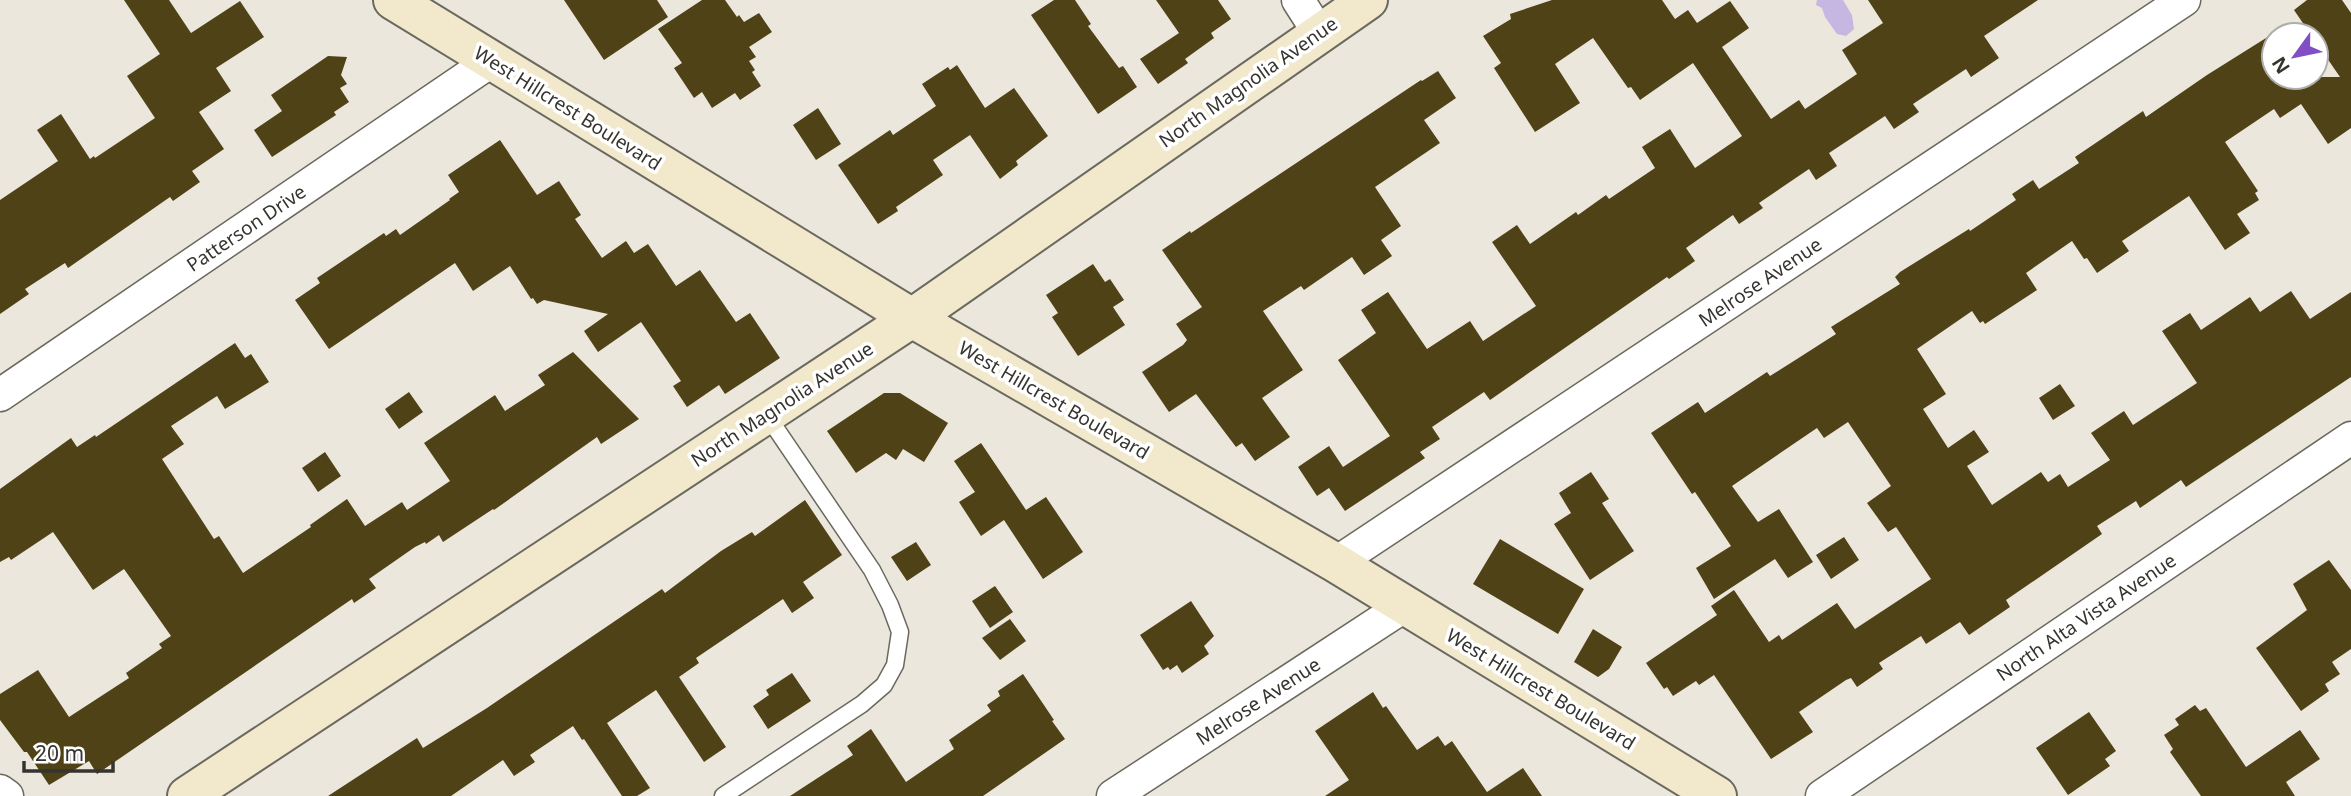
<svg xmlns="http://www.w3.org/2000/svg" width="2351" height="796" viewBox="0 0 2351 796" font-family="'Noto Sans',sans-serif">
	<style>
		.water { fill: #c5b6e2 }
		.building { fill: #4f4216 }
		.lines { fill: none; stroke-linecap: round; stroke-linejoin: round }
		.lane-casing { stroke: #6b685e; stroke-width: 19 }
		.street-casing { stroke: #6b685e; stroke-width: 35 }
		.secondary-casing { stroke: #6b685e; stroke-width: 42 }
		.lane { stroke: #fff; stroke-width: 16 }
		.street { stroke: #fff; stroke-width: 32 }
		.secondary { stroke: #f2e9cd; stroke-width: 38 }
		.labels { text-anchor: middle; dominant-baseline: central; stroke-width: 7; stroke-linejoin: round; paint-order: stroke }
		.street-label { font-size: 19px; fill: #35342f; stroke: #fff }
	</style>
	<rect width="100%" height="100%" fill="#ebe7dc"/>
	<path class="water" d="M1817 0H1843L1852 15 1854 29 1846 36 1837 34 1825 17 1822 8 1816 5Z"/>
	<path class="building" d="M124 0H169L191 33 240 1 264 37 216 68 231 91 199 112 224 149 192 171 200 182 173 201 170 197 68 268 65 263 25 289 29 294 0 314V200L58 161 37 130 61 114 90 159 94 156 95 158 155 118 127 76 160 54Z
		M564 0H657L668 17 604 60Z
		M702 0H725L737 17 739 15 744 22 759 13 772 32 749 47 756 57 749 61 755 70 752 72 761 86 740 100 735 93 712 108 702 92 694 98 674 68 682 63 658 29Z
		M1054 0H1075L1091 24 1088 26 1119 68 1123 66 1137 87 1098 114 1031 15Z
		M1156 0H1218L1231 19 1211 33 1214 38 1185 59 1188 63 1158 84 1140 59 1179 33Z
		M1552 0H1662L1675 19 1688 10 1697 23 1730 1 1749 28 1722 47 1771 119 1799 100 1805 109 1857 74 1842 50 1883 23 1868 0H2038L1984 36 1999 58 1971 77 1966 69 1913 104 1919 112 1894 129 1885 116 1829 153 1837 166 1816 180 1809 169 1759 203 1763 208 1739 224 1733 215 1686 248 1695 261 1669 279 1667 277 1490 400 1484 392 1432 427 1440 439 1420 452 1425 458 1345 511 1329 488 1317 496 1298 467 1329 446 1343 467 1390 436 1338 360 1376 333 1361 310 1388 292 1427 349 1470 321 1483 341 1536 306 1492 242 1517 225 1530 244 1576 212 1578 215 1606 195 1609 199 1655 168 1642 147 1670 129 1695 168 1742 136 1693 63 1640 100 1631 87 1628 88 1593 38 1555 64 1580 103 1535 132 1494 68 1501 63 1483 36 1511 19 1510 14Z
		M2307 0H2342L2351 13V128L2328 144 2301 104 2280 118 2274 109 2225 142 2258 191 2255 193 2259 200 2237 214 2250 233 2225 250 2189 196 2122 241 2129 251 2097 273 2087 258 2084 259 2072 241 2026 273 2037 290 1985 324 1983 321 1980 323 1972 311 1917 349 1946 394 1923 409 1948 448 1974 430 1989 452 1967 466 1992 505 2041 472 2048 482 2060 474 2068 487 2110 460 2091 433 2124 411 2133 425 2197 383 2162 331 2190 313 2201 330 2250 297 2260 312 2291 291 2310 319 2351 292V377L2186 487 2181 480 2140 508 2136 501 2097 526 2102 534 2006 600 2010 607 1969 635 1960 622 1926 644 1921 636 1879 663 1883 669 1857 687 1851 678 1846 680 1799 712 1813 732 1771 759 1714 675 1699 685 1696 681 1673 696 1667 687 1664 689 1646 663 1717 615 1711 606 1734 590 1769 642 1779 635 1782 640 1837 603 1855 629 1931 579 1896 527 1888 532 1867 503 1891 486 1848 422 1824 438 1817 428 1732 486 1758 522 1779 509 1813 562 1788 578 1775 559 1714 599 1696 568 1731 546 1695 492 1692 494 1651 433 1698 402 1705 413 1767 372 1770 376 1797 359 1836 334 1831 327 1900 284 1895 277 1900 272 1969 229 1970 231 2016 200 2012 194 2033 180 2039 189 2079 163 2075 157 2143 111 2146 117 2207 75 2274 33V77H2340L2316 42V35H2311L2294 10Z
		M328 56 347 57 341 75 347 84 340 88 349 102 334 112 336 115 272 157 254 130 282 111 271 95Z
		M957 65 985 108 1014 88 1048 136 1016 161 1018 165 1000 179 970 135 933 160 943 175 896 207 898 211 878 224 838 165 890 130 893 135 936 106 922 84 948 67 950 70Z
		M1438 71 1456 98 1424 120 1440 143 1375 187 1401 226 1381 240 1392 256 1364 275 1352 257 1304 290 1301 286 1263 311 1303 370 1262 398 1290 437 1255 461 1242 443 1236 447 1196 394 1169 412 1142 372 1183 345 1187 340 1176 324 1202 307 1162 250 1190 231 1191 233 1421 80 1422 81Z
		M818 108 841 144 816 160 793 125Z
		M500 140 537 195 559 181 581 215 575 219 602 258 626 241 634 253 648 244 676 286 700 270 736 322 750 313 780 358 725 394 719 385 687 407 673 386 681 381 641 322 598 352 584 331 608 314 544 300 537 304 533 298 531 299 510 266 473 291 455 263 329 349 295 300 320 283 317 278 384 233 386 236 396 229 400 235 450 200 449 199 459 192 448 175Z
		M1093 264 1105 282 1110 279 1124 300 1113 307 1125 325 1078 356 1052 317 1058 313 1046 295Z
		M235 343 245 358 251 354 269 382 225 409 217 396 171 426 184 444 162 459 214 539 219 536 243 573 311 527 310 525 347 499 365 526 402 502 407 510 450 481 424 443 495 395 505 411 545 385 538 375 573 352 639 419 601 444 597 437 494 510 493 509 443 542 439 535 426 544 425 542 415 547 369 579 376 588 354 603 352 599 97 774 89 761 49 785 27 752H24L0 720V694L38 670 69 717 129 678 126 673 162 648 159 644 171 636 124 569 93 590 53 532 11 560 9 557 0 562V489L71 438 77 447 95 435 96 437Z
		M2060 384 2075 406 2053 420 2039 398Z
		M409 392 423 412 399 429 385 409Z
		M884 393H900L948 423 924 462 903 449 896 460 886 453 856 473 827 431Z
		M981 443 1026 510 1046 497 1083 552 1043 579 1004 520 981 536 959 502 975 492 954 461Z
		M325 452 341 476 318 492 302 468Z
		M1591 472 1609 499 1602 503 1634 551 1590 580 1554 524 1571 513 1559 493Z
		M805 500 842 555 803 582 814 598 792 613 783 599 696 658 699 663 679 677 726 747 704 762 656 690 607 723 650 788 637 796H622L584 739 582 740 573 726 530 755 535 762 514 776 503 760 451 796H328L417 738 423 748 487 708 662 589 665 593 721 551 752 532 755 536Z
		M1844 537 1859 560 1831 579 1816 555Z
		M1500 539 1584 589 1558 634 1473 584Z
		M916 542 931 565 907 581 891 557Z
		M2329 560 2351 590V649L2332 662 2340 674 2325 684 2329 691 2301 711 2256 648 2307 610 2293 584Z
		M995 586 1013 612 990 628 972 601Z
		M1191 601 1214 636 1204 646 1209 654 1182 673 1177 665 1170 670 1168 667 1163 670 1140 635Z
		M1010 619 1026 641 1000 660 982 638Z
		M1593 629 1622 647 1609 669 1598 677 1574 662Z
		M792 673 811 701 768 729 753 706 769 695 766 690Z
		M1023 674 1054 720 1052 721 1065 739 983 796H790L853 755 847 746 871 729 906 782 954 749 949 740 991 711 987 705 1000 696 998 691Z
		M1373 692 1383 708 1386 706 1417 750 1438 736 1445 746 1452 741 1487 792 1523 768 1542 796H1325L1349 780 1315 731Z
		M2195 705 2200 711 2206 708 2246 767 2300 730 2320 759 2286 782 2295 796H2201L2170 752 2173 749 2164 735 2179 725 2175 719Z
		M2089 712 2116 751 2105 759 2110 766 2068 795 2036 748Z"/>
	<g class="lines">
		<defs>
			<path id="lane" d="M723 796 862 704 884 685 895 665 900 632 890 605 872 570 766 414"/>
			<path id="street" d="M1298 0 1319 33
				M0 395 491 61
				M1336 563 2184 0
				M0 791 7 796
				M1113 796 1404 606
				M1822 796 2351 438"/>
			<path id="secondary" d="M393 0 912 318 1336 563 1717 796
				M187 796 912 318 1368 0"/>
		</defs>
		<use href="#lane" class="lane-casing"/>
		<use href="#street" class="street-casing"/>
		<use href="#secondary" class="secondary-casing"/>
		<use href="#lane" class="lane"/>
		<use href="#street" class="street"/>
		<use href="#secondary" class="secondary"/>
	</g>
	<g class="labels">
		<g class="street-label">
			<text transform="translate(1248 82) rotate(-35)">North Magnolia Avenue</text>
			<text transform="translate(568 108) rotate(32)">West Hillcrest Boulevard</text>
			<text transform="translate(246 228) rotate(-34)">Patterson Drive</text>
			<text transform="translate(1760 282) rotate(-34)">Melrose Avenue</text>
			<text transform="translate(1054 400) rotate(30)">West Hillcrest Boulevard</text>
			<text transform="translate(782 404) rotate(-33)">North Magnolia Avenue</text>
			<text transform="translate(2086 617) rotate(-34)">North Alta Vista Avenue</text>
			<text transform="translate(1541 689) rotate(31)">West Hillcrest Boulevard</text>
			<text transform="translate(1258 701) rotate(-33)">Melrose Avenue</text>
		</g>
	</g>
	<g transform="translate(2295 56) rotate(237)"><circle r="33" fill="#ffffff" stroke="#aeaeac" stroke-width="2"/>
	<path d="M0-5L12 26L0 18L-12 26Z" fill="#824ec6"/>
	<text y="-10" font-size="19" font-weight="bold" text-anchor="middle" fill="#35342f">N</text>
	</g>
	<path d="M24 761v10h89v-10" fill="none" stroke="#35342f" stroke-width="3.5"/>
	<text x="35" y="761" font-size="21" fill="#35342f" stroke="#ffffff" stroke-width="5" paint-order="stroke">20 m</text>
</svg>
